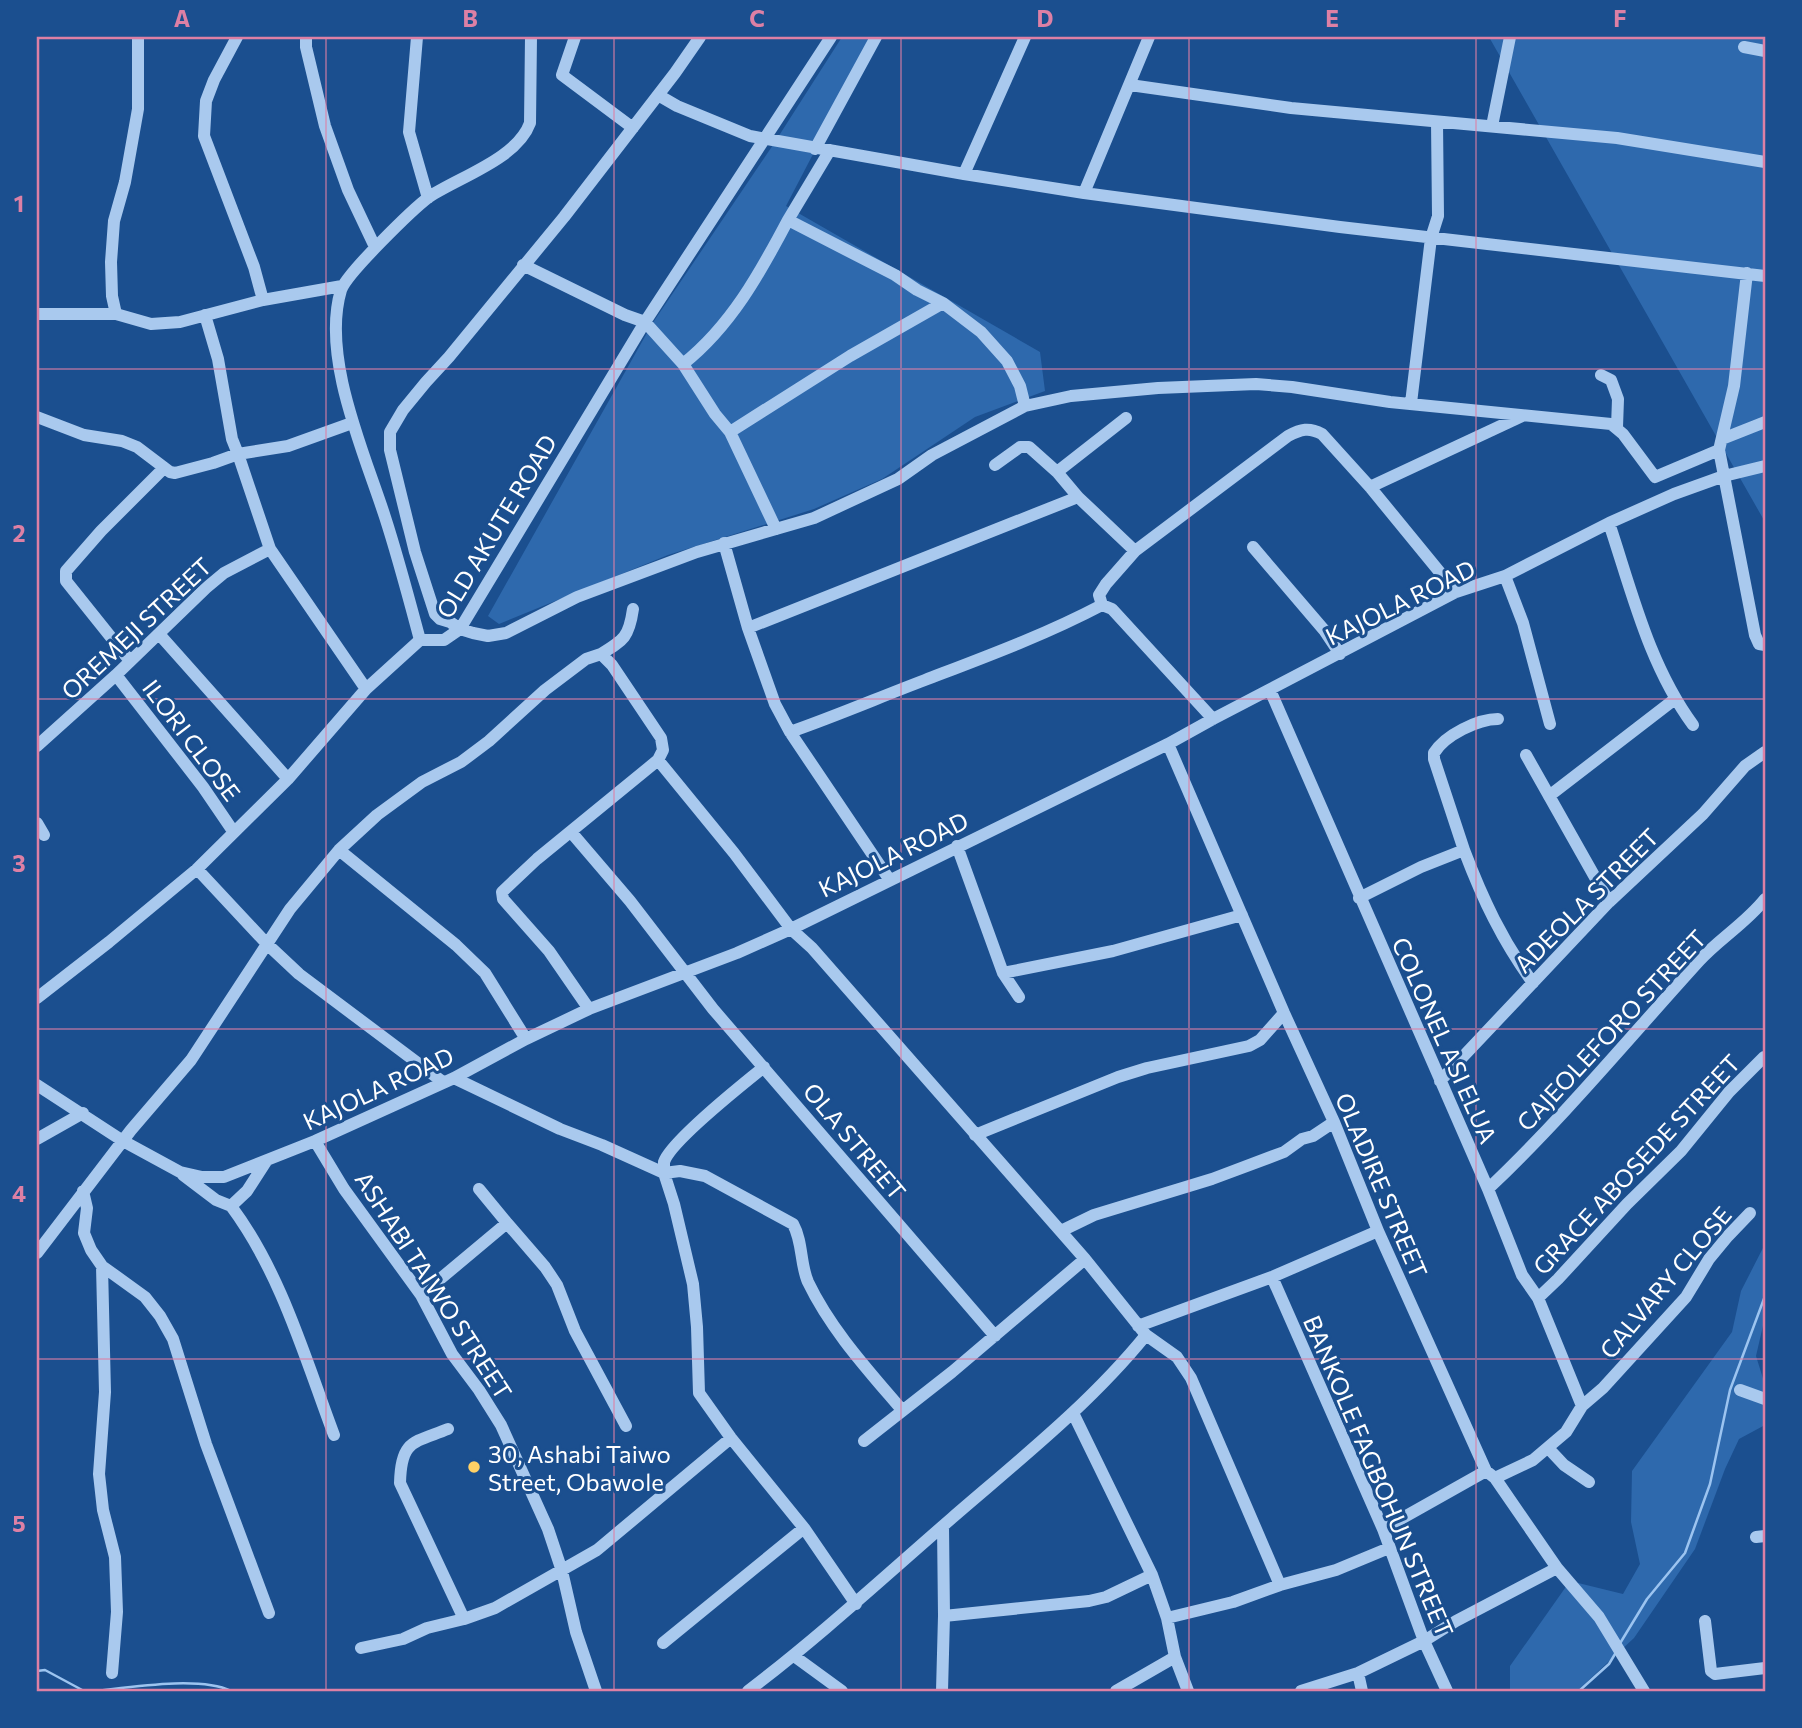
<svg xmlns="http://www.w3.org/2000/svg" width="1802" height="1728" viewBox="0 0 1802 1728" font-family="Commissioner,sans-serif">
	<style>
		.green { fill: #2e69ad }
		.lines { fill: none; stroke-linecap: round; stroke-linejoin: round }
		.stream { stroke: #9cc4f0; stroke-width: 2.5 }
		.minor { stroke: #a9c9ee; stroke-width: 12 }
		.grid { fill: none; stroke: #dd80a5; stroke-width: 2; stroke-opacity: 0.55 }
		.poi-dot { fill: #ffd166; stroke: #1b4f8f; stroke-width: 2.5 }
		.labels { text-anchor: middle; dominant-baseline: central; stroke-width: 6; stroke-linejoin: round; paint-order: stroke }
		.street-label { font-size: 24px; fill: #fff; stroke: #1b4f8f }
		.poi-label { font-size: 24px; fill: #fff; stroke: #1b4f8f; text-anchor: start }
		.neatline { fill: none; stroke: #dd80a5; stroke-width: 2.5 }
		.grid-label { font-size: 23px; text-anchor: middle; font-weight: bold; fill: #dd80a5 }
	</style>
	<rect width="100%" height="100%" fill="#1b4f8f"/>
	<path class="green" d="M842 37H874L786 206 1040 352 1045 391 975 417 882 479 814 509 668 555 499 624 488 616 652 324 773 145Z
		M1489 37H1765V522Z
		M1765 1244V1317L1756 1356 1765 1385V1425L1739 1439 1725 1469 1695 1549 1634 1638 1577 1691H1510V1666L1570 1581 1623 1594 1640 1564 1631 1522 1632 1471 1732 1332 1741 1291Z"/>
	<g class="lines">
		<path class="stream" d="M1619 1645 1647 1599 1685 1553 1710 1484 1730 1390 1765 1296
			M37 1671 45 1670 84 1691
			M97 1691C132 1687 200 1676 231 1691
			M1579 1691 1609 1664 1615 1654"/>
		<path class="minor" d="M138 37V109L125 182 114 221 111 262 112 296 116 314 151 324 180 322 263 300 342 286
			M237 37 214 80 206 101 204 136 254 267 263 300
			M306 37V47L325 126 348 190 375 247
			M417 37 409 132 428 198
			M575 37 562 75 633 128
			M700 37 675 73 564 217 449 357 426 382 403 410 390 432V450L415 552 435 614 440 619 450 622 460 629 473 633 488 636 506 633 577 597 697 552 814 518 898 479 932 455 1025 406 1071 396 1158 388 1256 384 1292 387 1390 402 1611 424 1623 434 1655 477 1719 450
			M1744 47 1765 51
			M1130 85 1291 108 1617 138 1765 162
			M658 95 677 106 750 136 964 174 1084 193 1340 227 1765 276
			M1492 126 1510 37
			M815 149 876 37
			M830 150 788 220 895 275 917 290 943 303 981 332 1007 361 1020 386 1025 406
			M964 174 1025 37
			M1084 193 1149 37
			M523 265 625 315 645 322 683 364
			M1747 273 1734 386 1719 450 1755 635 1759 644 1765 645
			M37 314H116
			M205 315 218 359 232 439 238 454 288 446 352 423
			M1601 375 1611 380 1618 399 1617 427
			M1411 403 1431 238 1438 216 1437 122
			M37 417 84 435 122 441 137 447 170 472 175 473 213 463 238 454 270 549 366 689
			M1126 418 1057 472 1078 497 1135 551
			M730 432 850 356 943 303
			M1722 439 1765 422
			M995 465 1020 447H1029L1057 472
			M1370 487 1522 416
			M1609 523C1632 592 1649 665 1693 725
			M776 529 730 432 715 414 683 364C731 326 760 273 788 220
			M724 543 748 628 775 704 790 732 889 879
			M1253 547 1324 630 1340 654
			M1505 576 1523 623 1550 724
			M748 628 1078 497
			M159 634 288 779
			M420 640C409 599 398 557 385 517 364 452 321 357 341 290 347 273 413 209 429 197 459 177 517 159 530 123L531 37
			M601 654C624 640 629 637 633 609
			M130 661 66 581V571L101 531 164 468
			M116 675 203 787 233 831
			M1270 690 1488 1189 1522 1275 1538 1298 1582 1406
			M1213 719 1112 609 1102 605 1099 595 1106 584 1135 551 1288 436C1301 429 1309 427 1322 434L1370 487 1456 592
			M790 732C836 716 880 697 925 680 985 657 1045 635 1102 605
			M1168 744 1284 1013 1334 1122 1378 1231 1486 1471 1495 1478 1557 1568 1599 1617 1644 1691
			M37 746 116 675 206 588 224 573 270 549
			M1526 755 1609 902
			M1549 796 1675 699
			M37 823 44 835
			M571 832 630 901 713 1009 995 1336
			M957 846 1003 973 1019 997
			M339 850 456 945 485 973 526 1039
			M1464 850 1434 759V753C1445 735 1478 719 1498 719
			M197 869 267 944 299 974 443 1082
			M1359 898 1421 867 1464 850C1483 900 1502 940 1533 983
			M1003 973 1113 951 1242 915
			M37 998 109 942 197 869 288 779 366 689 420 640H444L460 629 645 322 831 37
			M589 1009 549 951 503 899 502 892 537 859 658 760
			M764 1067C744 1083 670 1142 664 1162 664 1163 664 1172 664 1173L680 1171 705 1176 793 1224C803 1242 800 1264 808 1282 831 1330 868 1370 902 1410
			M454 1078 560 1129 602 1145 664 1173 674 1204 693 1284 697 1327 699 1393 731 1438 804 1528 856 1604
			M1440 1081 1609 902 1703 814 1745 766 1765 752
			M37 1085 123 1141 180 1172 202 1177H224L315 1141 454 1078 526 1039 589 1009 737 953 791 929 1168 744 1213 719 1456 592 1505 576 1609 523 1674 494 1724 476 1765 466
			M975 1135 1118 1077 1147 1068 1249 1046 1260 1040 1284 1013
			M37 1139 83 1113
			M315 1141 344 1189 421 1295 452 1354 479 1390 501 1425 548 1529 562 1571 576 1632 596 1691
			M183 1175 216 1200 231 1206 247 1191 267 1160
			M479 1189 507 1223
			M1488 1189C1563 1118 1629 1038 1699 961 1719 939 1746 923 1765 899
			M83 1191 87 1208 84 1233 91 1250 102 1266 145 1297 160 1316 173 1339 206 1444 269 1613
			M231 1206C281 1273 305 1358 334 1435
			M1061 1231 1094 1215 1212 1179 1284 1152 1302 1139 1313 1136 1334 1122
			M37 1253 131 1130 191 1060 290 909 339 850 377 815 422 782 461 762 489 741 545 690 586 659 601 654 612 665 661 738 663 750 658 760 734 853 791 929 812 948 1085 1259 1146 1335
			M102 1266 105 1392 99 1474 103 1510 115 1557 117 1612 112 1673
			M1272 1277 1383 1529 1424 1641 1447 1691
			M421 1295 507 1223 545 1267 557 1285 575 1331 626 1426
			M1538 1298 1558 1279 1627 1204 1681 1151 1729 1092 1764 1057
			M1138 1326 1272 1277 1378 1231
			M1740 1390 1765 1399
			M448 1429C413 1443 401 1440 400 1483L464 1619 495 1608 597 1550 731 1438
			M864 1441 952 1372 1085 1259
			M1549 1449 1564 1465 1589 1482
			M1495 1478 1533 1460 1566 1432 1582 1406 1603 1388 1686 1297 1709 1259 1728 1236 1750 1213
			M943 1526 944 1616 1089 1601 1106 1597 1152 1575
			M1383 1529 1486 1471
			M1756 1537 1765 1536
			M1280 1585 1336 1570 1389 1548
			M1167 1618 1175 1657 1188 1691
			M1705 1621 1711 1671 1715 1674 1765 1668
			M663 1643 804 1528
			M361 1648 403 1639 427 1628 464 1619
			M794 1656 842 1691
			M1358 1673 1362 1691
			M748 1691C819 1637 884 1577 952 1518 1019 1460 1090 1404 1146 1335L1177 1357 1191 1378 1280 1585 1233 1602 1167 1618 1152 1575 1073 1413
			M942 1691 944 1616
			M1116 1691 1175 1657
			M1301 1691 1358 1673 1424 1641 1456 1621 1557 1568"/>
	</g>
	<path class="grid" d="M326 37V1691M614 37V1691M901 37V1691M1189 37V1691M1476 37V1691M37 369H1765M37 699H1765M37 1029H1765M37 1359H1765"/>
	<circle class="poi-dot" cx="474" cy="1467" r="7"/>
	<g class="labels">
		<g class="street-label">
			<text transform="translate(496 526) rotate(-59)">OLD AKUTE ROAD</text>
			<text transform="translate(1400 602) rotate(-26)">KAJOLA ROAD</text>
			<text transform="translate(136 628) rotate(-43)">OREMEJI STREET</text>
			<text transform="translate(192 740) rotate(53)">ILORI CLOSE</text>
			<text transform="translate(893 854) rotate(-26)">KAJOLA ROAD</text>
			<text transform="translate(1586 900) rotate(-45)">ADEOLA STREET</text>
			<text transform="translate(1611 1030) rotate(-47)">CAJEOLEFORO STREET</text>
			<text transform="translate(1445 1040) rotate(66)">COLONEL ASI ELUA</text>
			<text transform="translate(378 1088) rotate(-25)">KAJOLA ROAD</text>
			<text transform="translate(855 1141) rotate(50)">OLA STREET</text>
			<text transform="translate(1636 1164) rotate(-47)">GRACE ABOSEDE STREET</text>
			<text transform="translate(1382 1185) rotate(67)">OLADIRE STREET</text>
			<text transform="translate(1665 1282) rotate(-50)">CALVARY CLOSE</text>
			<text transform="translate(434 1285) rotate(57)">ASHABI TAIWO STREET</text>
			<text transform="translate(1379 1476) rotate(67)">BANKOLE FAGBOHUN STREET</text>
		</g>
		<g class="poi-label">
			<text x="488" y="1453">30, Ashabi Taiwo<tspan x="488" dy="28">Street, Obawole</tspan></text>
		</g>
	</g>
	<rect width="1802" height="1728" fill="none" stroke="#1b4f8f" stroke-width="77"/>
	<rect x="38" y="38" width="1726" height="1652" class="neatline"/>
	<g class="grid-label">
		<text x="182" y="27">A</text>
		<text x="470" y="27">B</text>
		<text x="757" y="27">C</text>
		<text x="1045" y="27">D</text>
		<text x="1332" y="27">E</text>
		<text x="1620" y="27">F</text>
		<text x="19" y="212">1</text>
		<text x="19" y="542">2</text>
		<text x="19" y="872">3</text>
		<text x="19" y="1202">4</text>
		<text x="19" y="1532">5</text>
	</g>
</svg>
